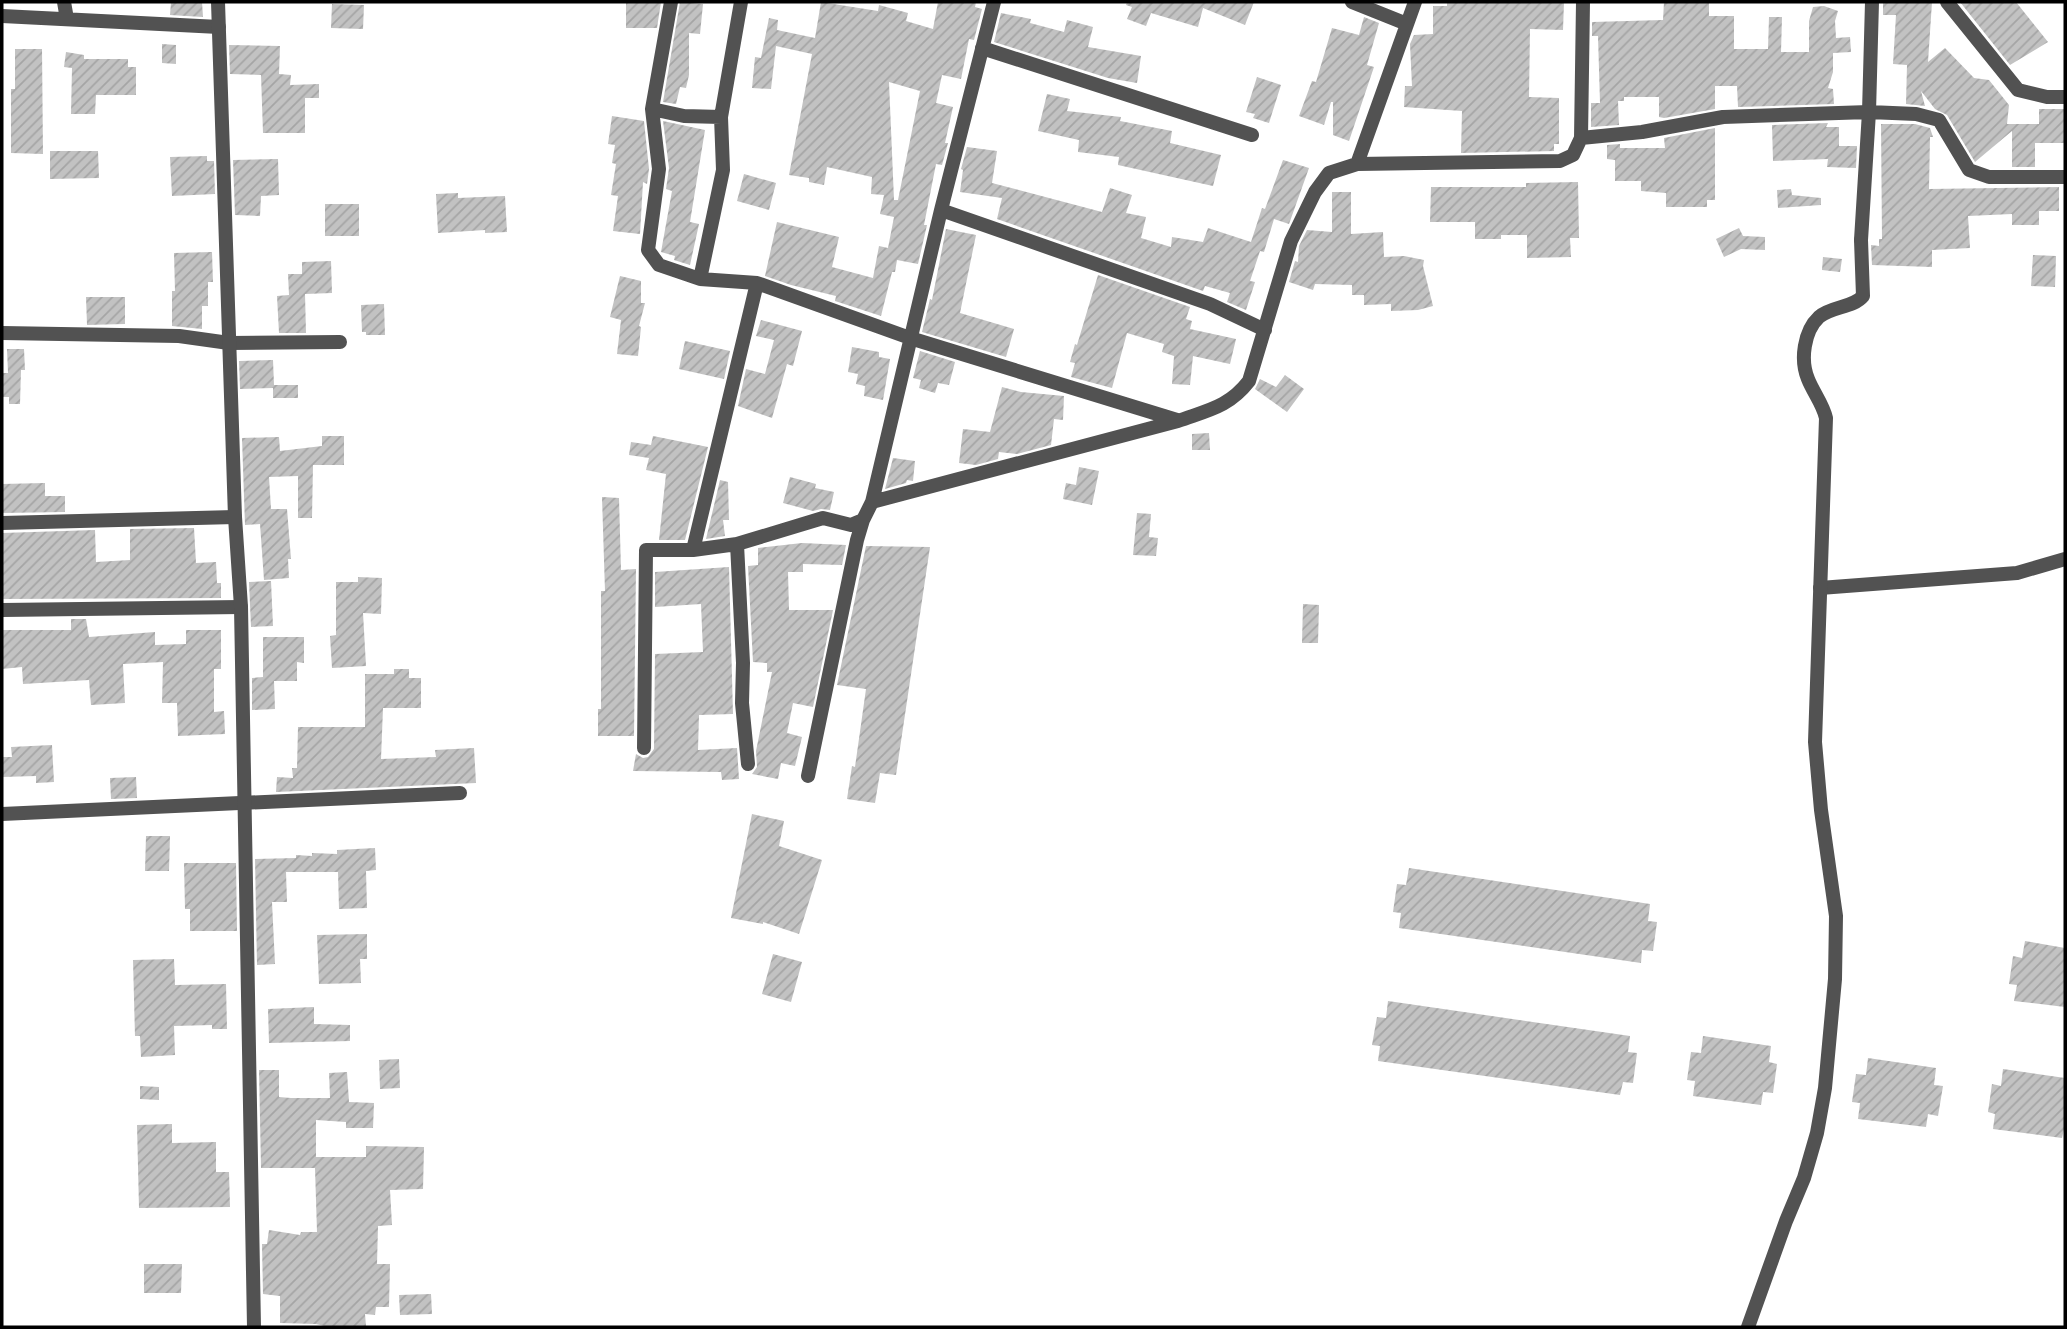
<svg xmlns="http://www.w3.org/2000/svg" width="2067" height="1329" viewBox="0 0 2067 1329" font-family="'Fira Sans',sans-serif">
	<style>
		.building { fill: url(#building-hatch); fill-rule: evenodd }
		.lines { fill: none; stroke-linecap: round; stroke-linejoin: round }
		.minor { stroke: #525252; stroke-width: 14 }
		.tertiary { stroke: #525252; stroke-width: 14 }
	</style>
	<defs>
		<pattern id="building-hatch" width="6" height="6" patternUnits="userSpaceOnUse" patternTransform="scale(1.75)"><rect width="6" height="6" fill="#c2c2c2"/><path d="M-1 1l2-2M0 6l6-6M5 7l2-2" fill="none" stroke="#a5a5a5"/></pattern>
	</defs>
	<rect width="100%" height="100%" fill="#fff"/>
	<path class="building" d="M171 2H202L203 17 170 15Z
		M626 2H661L657 28H626Z
		M680 2 703 4 700 34 689 33V75L686 88 680 87 676 104 663 102Z
		M821 2 878 11 879 5 908 13 906 21 933 29 938 2H976L975 7 982 9 974 40 969 39 961 79 942 75 936 103 953 107 945 143H948L942 165 936 164 924 225H927L918 264 897 260 895 272H892L881 316 835 301 836 296 791 285 765 276 777 222 839 237 832 267 873 278 879 246 888 248 894 217 880 214 884 195 871 194 872 177 827 167 824 185 809 182V178L789 175 812 54 776 46 771 89 752 88 755 57 761 58 769 18 778 20 777 30 815 38ZM889 82 920 91 898 200H894Z
		M1127 2H1254L1245 25 1203 8 1198 27 1151 13 1146 26 1127 19 1132 7 1126 5Z
		M1447 2H1564L1563 30 1530 29 1529 97 1559 98V144H1554V151L1461 153 1462 111 1404 107 1405 86H1412L1410 44 1414 35 1433 34V6H1447Z
		M1664 2H1709V16H1734V49H1768L1769 17H1782L1781 52H1809V21L1813 7 1824 6 1838 11 1835 21 1836 38 1850 37 1851 52 1833 53V72L1828 88 1833 89 1834 104 1738 107 1737 86H1715V109L1664 118 1659 117V97H1624V101H1618L1619 125 1591 127V103H1600L1598 36H1592V22L1663 20Z
		M1883 2H1932L1928 62 1945 48 1974 78 1989 80 2009 105 2007 124H2039V109H2065V143H2035V167H2012V131L1975 162 1947 115 1935 109 1921 91 1925 106 1906 104 1907 65 1893 64 1896 15H1883Z
		M1960 2H2016L2048 42 2010 65Z
		M332 4 364 5 363 29 331 28Z
		M1001 13 1031 19 1030 23 1064 32 1067 20 1093 27 1088 47 1141 56 1137 83 1108 78 994 42Z
		M1364 17 1379 23 1367 65 1374 67 1349 141 1333 135V102H1331L1324 125 1299 116 1312 81 1316 82 1332 28 1359 35Z
		M162 44 176 45V64L162 63Z
		M229 45 280 46 279 74 291 75 290 85 319 84V98H305V133H263L261 75 230 74Z
		M15 49H42L43 154 11 153V89H15Z
		M66 52 84 55V59H128V67H136V95H96L95 114H71L72 68 64 67Z
		M1257 77 1281 85 1269 123 1253 118 1255 114 1246 112Z
		M1047 94 1070 99 1067 111 1121 117 1120 121 1172 131 1170 143 1221 155 1213 186 1118 165 1119 157 1078 152 1079 140 1038 131Z
		M612 116 644 121 649 169 647 184 643 182 640 234 613 231 618 196 611 195 616 164 612 163 615 145 608 144Z
		M663 121 705 130 690 222 699 224 690 265 674 260 675 256 661 252 672 191 666 189 669 168Z
		M1828 123 1826 127H1839V146H1857L1856 168 1827 167 1828 159 1773 161 1772 125Z
		M1881 124H1915L1930 128 1933 137H1930L1929 189 2059 187V211H2039V225H2012V214L1968 216 1970 248 1932 250V267L1872 265 1871 245 1879 246V239H1882Z
		M1715 128V200H1707V207H1666V193L1641 191V181H1615V160L1607 159V145L1620 144V148H1665L1664 138Z
		M967 147 997 151 992 183 1102 212 1110 188 1132 195 1126 213 1146 217 1141 238 1171 247 1172 237 1203 242 1208 228 1251 242 1262 208 1265 209 1283 160 1309 168 1289 224 1274 219 1264 252 1260 251 1250 281 1255 282 1246 310 1227 302 1230 293 1205 286 1203 291 997 219 1002 198 960 192 963 170 961 169Z
		M50 151H98L99 178 50 179Z
		M207 156V161H214L215 194 172 196 170 157Z
		M278 159 279 195 261 196 260 216 235 215 233 160Z
		M744 174 776 183 769 210 737 201Z
		M1578 182 1579 238H1570L1571 257 1527 258V235H1501V239H1475V222H1430L1431 187H1526V183Z
		M1791 189 1792 195 1821 198V205L1778 208 1777 190Z
		M1332 192H1351V234L1383 232 1384 257 1404 256 1424 260 1423 266 1433 306 1418 310 1391 311V304L1364 305V295H1352V285L1315 284 1313 290 1289 282 1295 261 1298 262 1299 246 1307 230 1332 232Z
		M458 193V198L505 196 507 232 485 233V230L438 233 436 194Z
		M325 204H359V236H325Z
		M1739 228 1743 236 1765 237V250L1741 249 1724 257 1716 239Z
		M946 229 976 235 960 313 1014 329 1006 357 922 332 930 299 932 300Z
		M212 252 213 282H208V306H202V329L172 326V291H175L174 253Z
		M2033 255 2056 256 2055 287 2031 286Z
		M1823 257 1842 259 1840 272 1822 270Z
		M331 261 332 293 305 294 306 333H279L277 296 289 295 288 274H302V262Z
		M1098 275 1190 307 1186 319 1192 321 1190 329 1236 339 1230 364 1193 356 1190 385 1172 384 1174 356 1162 352 1164 344 1127 333 1112 388 1071 377 1075 363 1070 362 1075 344 1077 345Z
		M620 276 641 281V303H645L639 326 641 327 638 356 617 354 621 320 610 317Z
		M86 297H125V324L87 325Z
		M384 304 385 335H366V332H362L361 305Z
		M761 320 802 331 793 366 787 364 772 418 738 406 746 369 765 374 774 340 756 336Z
		M685 341 730 351 724 379 679 369Z
		M852 347 879 352V357L890 359 883 400 864 396 865 386 856 384 858 374 848 372Z
		M7 349H24L25 370H21L20 404H9V397H2V373H8Z
		M920 351 955 362 949 385 938 383 935 393 919 388 921 380 913 378Z
		M273 360 274 385H298V398H273V388L240 389 239 361Z
		M1285 375 1304 389 1287 412 1255 389 1260 379 1276 387Z
		M1002 387 1021 392 1064 396 1063 420 1054 419 1051 445 1017 454 999 452 998 459 976 465 959 463 963 429 990 432Z
		M1209 433 1210 450H1192V434Z
		M322 436H344V465H313L312 518H298V476L269 477 271 509H287L291 559H288L289 578 264 580 260 524 245 525 242 438 279 437 280 451 322 446Z
		M653 436 708 447 685 540H659L666 474 646 470 649 458 629 455 631 442 651 445Z
		M893 458 915 461 913 481 907 480 906 483 885 489Z
		M1079 467 1099 471 1092 505 1063 499 1066 483 1076 485Z
		M790 477 816 484 815 488 834 492 830 510 821 509 813 511 783 503Z
		M720 480 728 482 729 520H723L725 536 706 539Z
		M45 483V496H65V512L2 513V484Z
		M602 497 619 498 621 570 636 569 634 736H598V709H601V591H605Z
		M1137 513 1151 514 1149 537 1158 538 1156 556 1133 555Z
		M194 528 196 563 216 562 217 583H221V598L2 599V533L95 530 96 562 130 560V529Z
		M802 543 846 545 842 565 803 564V572H788L789 610H833L813 707 793 703 787 733 802 737 795 766 781 763 778 779 752 774 757 767 756 751 772 672H767V663L753 662 748 566 758 565V548Z
		M866 546 930 547 896 775 880 773 875 803 847 799 852 766 855 767 866 689 837 685Z
		M729 567 733 714 699 715 698 750 737 748 739 779 722 780 721 772 633 771 636 754 643 758 648 757 654 749 655 654 703 652 701 604 655 607V572Z
		M358 577 382 578 381 614 363 613 366 666 332 668 330 636 336 635V582H358Z
		M271 581 273 626 251 627 249 582Z
		M1303 604 1319 605 1318 643H1302Z
		M71 619H86L89 637 155 632V645L186 644V630H221V669H214V712L224 711 225 734 178 736 177 703H162L163 662 123 664 125 703 91 705 89 680 23 684 22 667 2 669V630H71Z
		M263 637H304V663L297 662V681H274L275 709 252 710V678L263 677Z
		M394 669H409V678H421V708H383L381 759 436 757 435 750 474 748 476 783 276 792 277 777 293 778 292 768H297L298 727H365V674H394Z
		M52 745 54 782 36 783V776L2 777V757H12L11 747Z
		M136 777 137 798 111 799 110 778Z
		M752 814 784 821 779 846 822 860 799 934 763 922V924L731 918Z
		M146 836H170L169 871H145Z
		M375 848 376 870 366 871 367 908 339 909 338 872H286L287 902H272L275 964 257 965 255 859 296 858V855L312 856V853L337 854V850Z
		M184 863H236L237 931H190V909H185Z
		M1409 868 1650 904 1648 921 1657 922 1653 951 1642 950 1641 963 1399 928 1401 913 1393 912 1397 884 1406 885Z
		M367 934V959H360L361 983 319 984 317 935Z
		M2025 941 2065 948V1007L2014 1001 2017 985 2009 984 2013 956 2022 958Z
		M773 954 802 962 791 1002 762 994Z
		M174 959 175 985 226 984 227 1029H212V1025L174 1026 175 1055 141 1057 140 1036H135L133 960Z
		M1388 1001 1630 1036 1628 1052 1637 1053 1633 1083 1623 1082 1620 1095 1378 1061 1380 1046 1372 1045 1377 1017 1386 1018Z
		M314 1007V1024L350 1025V1041L269 1043 268 1009Z
		M1703 1036 1771 1046 1769 1062 1777 1064 1773 1093 1763 1092 1761 1105 1693 1096 1695 1081 1687 1080 1691 1052 1701 1053Z
		M1868 1058 1936 1068 1934 1085 1943 1086 1938 1116 1928 1114 1926 1127 1858 1119 1860 1103 1852 1102 1856 1074 1866 1075Z
		M399 1059 400 1088 380 1089 379 1060Z
		M2003 1069 2065 1078V1125L2062 1138 1993 1129 1995 1114 1988 1112 1992 1084 2001 1086Z
		M259 1070H279V1097L291 1098H330L329 1073 347 1072 349 1102 374 1103 373 1128H346V1122L316 1120V1157H366V1146L424 1147 423 1189 390 1190 392 1225 378 1226 377 1264H390L389 1307H376L375 1315 365 1314 366 1326 329 1327 316 1324 280 1323V1296L263 1294 262 1244H267L269 1230 300 1235 301 1232H317L315 1168H261Z
		M140 1086 159 1087V1100L140 1099Z
		M172 1124V1143L216 1142V1172H229L230 1207 139 1208 137 1125Z
		M144 1264H182L181 1293H144Z
		M431 1294 432 1314 400 1315 399 1295Z"/>
	<g class="lines">
		<path class="minor" d="M64 2 67 19
			M671 2 652 109 684 116 721 117
			M1352 2 1407 24
			M1947 2 2018 90 2047 97H2065
			M2 16 219 27
			M982 48 1252 135
			M652 109 659 169 648 250 659 265 700 279 757 283 910 338 1177 420
			M1581 138 1642 132 1723 117 1869 112 1916 114 1939 120 1969 170 1989 177H2065
			M1357 164 1560 161 1573 155 1581 138 1583 2
			M941 210 1210 304 1265 330
			M1861 240 1869 112 1872 2
			M700 279 723 170 721 117 741 2
			M2 333 179 336 229 343 340 342
			M872 502 1178 421C1208 410 1229 407 1249 381L1291 241 1315 192 1329 173 1357 164 1415 2
			M2 523 235 517
			M737 544 743 663 742 703 748 764
			M693 550 757 283
			M1820 588 2017 573 2065 559
			M2 610 241 607
			M644 748 646 550H693L737 544 823 518 851 525 863 520
			M808 776 857 540 863 520 872 502 941 210 994 2
			M2 814 460 793"/>
		<path class="tertiary" d="M218 2 235 517 241 607 254 1327
			M1748 1327 1786 1221 1804 1178 1817 1133 1825 1088 1835 979 1836 916 1821 810 1815 742 1826 418C1823 404 1813 392 1808 379 1800 360 1804 331 1819 317 1832 306 1853 308 1863 296L1861 240"/>
	</g>
	<rect width="2067" height="1329" fill="none" stroke="#000000" stroke-width="7"/>
</svg>
